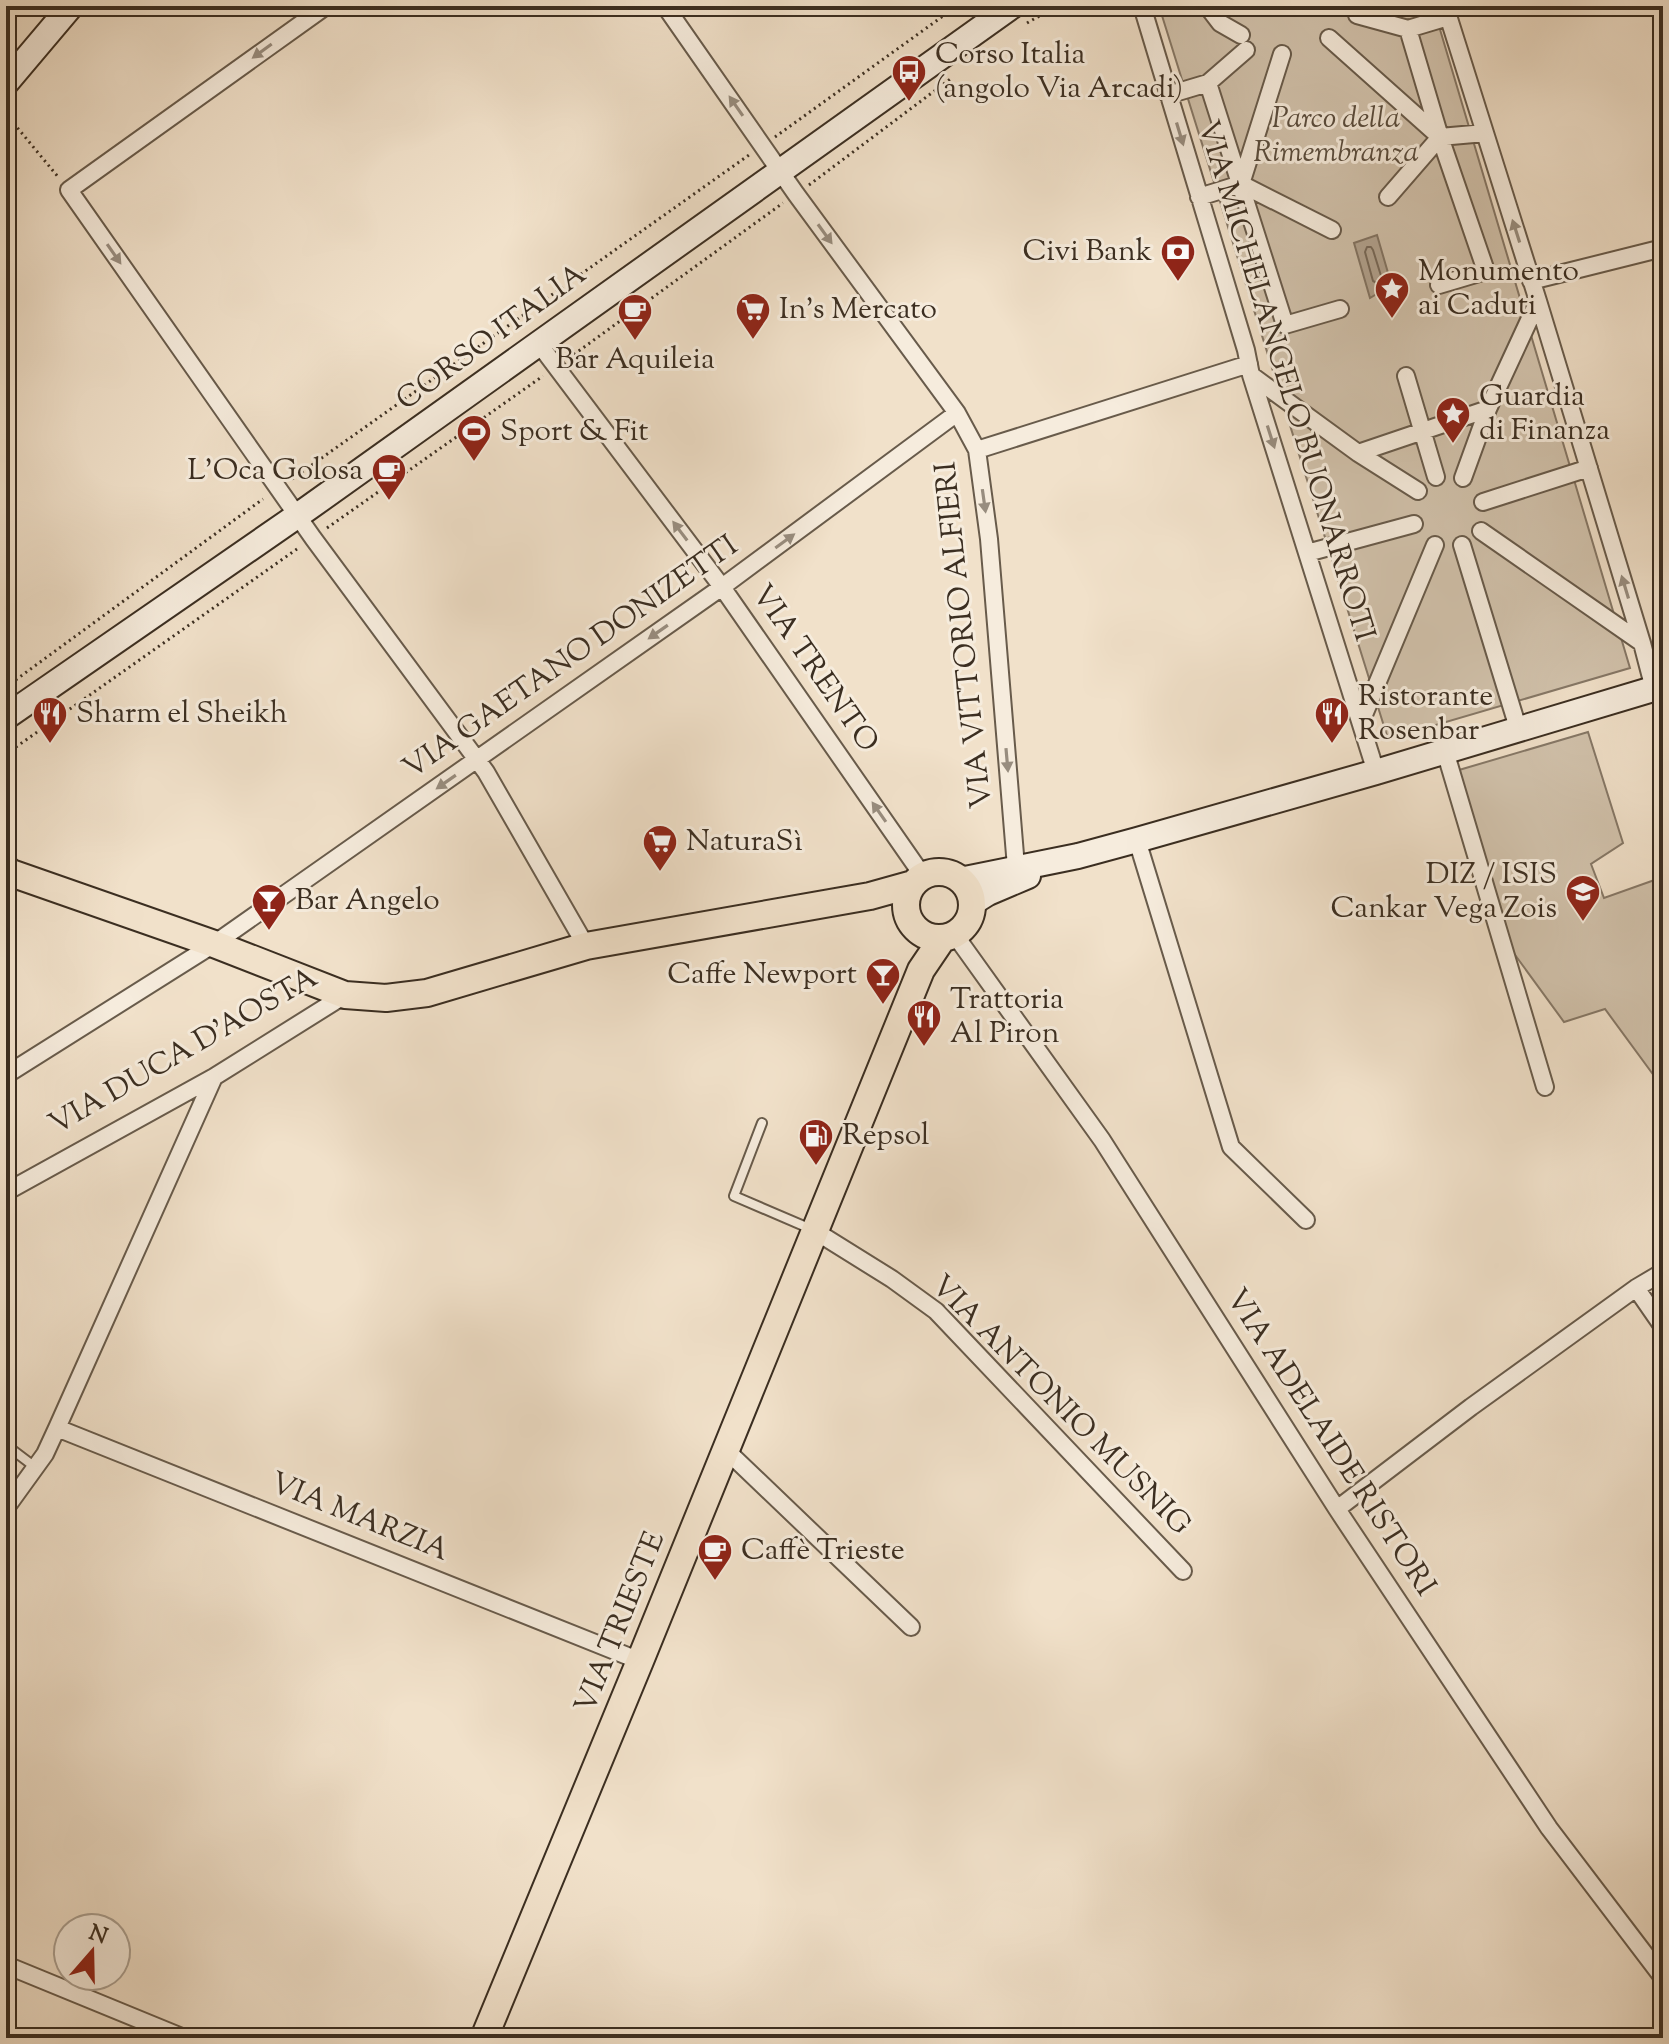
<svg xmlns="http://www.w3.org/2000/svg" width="1669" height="2044" viewBox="0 0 1669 2044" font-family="'Sorts Mill Goudy',serif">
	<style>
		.green { fill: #d2c3ad; stroke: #867867; stroke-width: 2 }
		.water { fill: #b3a491; stroke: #837564; stroke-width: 2 }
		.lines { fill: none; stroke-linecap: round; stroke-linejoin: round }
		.shore { stroke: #776959; stroke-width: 2 }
		.lane-casing { stroke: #685b4b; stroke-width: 12 }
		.street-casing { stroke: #685b4b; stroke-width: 20 }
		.secondary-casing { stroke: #3b2e21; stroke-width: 28 }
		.primary-casing { stroke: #3b2e21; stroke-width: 30 }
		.path { stroke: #3b2e21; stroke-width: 3; stroke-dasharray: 2 4; stroke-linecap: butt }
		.lane { stroke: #f6ecdd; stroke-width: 8 }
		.street { stroke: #f6ecdd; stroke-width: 16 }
		.secondary { stroke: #f6ecdd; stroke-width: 24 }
		.primary { stroke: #f1e1ca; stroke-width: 26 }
		.oneway { fill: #988d7f }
		.labels { text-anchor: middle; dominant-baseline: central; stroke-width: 6; stroke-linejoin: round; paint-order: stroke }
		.poi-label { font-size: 30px; fill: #3b2e21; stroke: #f6ecdd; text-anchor: start }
		.park-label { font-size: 30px; font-style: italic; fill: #594c3d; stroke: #f6ecdd }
		.street-label { font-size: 30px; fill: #3b2e21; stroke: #f6ecdd }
	</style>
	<rect width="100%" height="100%" fill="#f1e1ca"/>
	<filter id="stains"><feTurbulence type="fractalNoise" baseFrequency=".0025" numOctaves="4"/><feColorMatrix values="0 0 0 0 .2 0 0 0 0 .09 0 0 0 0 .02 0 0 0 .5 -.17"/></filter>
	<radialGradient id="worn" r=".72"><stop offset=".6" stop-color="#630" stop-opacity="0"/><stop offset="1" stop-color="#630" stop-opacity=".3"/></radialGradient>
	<path class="green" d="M1159 6H1433L1630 668 1388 739Z
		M1588 732 1623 843 1591 864 1604 898 1663 877V1088L1605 1009 1564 1022 1510 948 1459 770Z"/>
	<path class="water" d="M1377 235 1393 290 1380 292 1370 298 1354 243Z"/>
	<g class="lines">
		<path class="shore" d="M1367 247H1371L1373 250 1382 279 1379 284 1373 281 1365 252Z"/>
		<defs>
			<path id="lane" d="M762 1123 734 1196 811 1229
				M6 1445 35 1467"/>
			<path id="street" d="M326 6 69 190 313 538 486 772 586 946
				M665 6 796 194 957 413 977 450 989 539 1016 867
				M1142 6 1246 350 1251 375 1376 772
				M1207 6 1220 23 1241 35
				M1445 6 1538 301 1642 643 1654 689
				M1357 15 1408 29
				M1329 38 1440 137 1485 133
				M1282 54 1241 184 1332 230
				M1208 83 1285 325 1340 309
				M1168 95 1208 83 1246 50
				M1199 197 1241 184
				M1388 197 1440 137
				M1531 281 1663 248
				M1439 285 1486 271 1440 137 1408 29 1448 17
				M539 344 722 587 923 876
				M1251 375 1358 453 1418 491
				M1406 376 1436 477
				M977 450 1249 364
				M1358 453 1488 409
				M1463 478 1488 409 1538 301
				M1483 502 1589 468
				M1481 531 1642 643
				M1462 545 1518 728
				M1307 553 1414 524
				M1361 722 1435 545
				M1445 751 1545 1087
				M1137 840 1231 1147 1306 1220
				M955 935 1102 1140 1337 1509 1549 1828 1663 1978
				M6 1075 214 944 722 587 957 413
				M6 1192 214 1077 345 995
				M815 1231 892 1279 936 1311 1183 1571
				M1636 1288 1663 1327
				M57 1428 640 1661
				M726 1450 911 1627
				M6 1508 45 1454 57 1428 214 1077
				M1337 1509 1471 1407 1636 1288 1663 1272
				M6 1965 184 2038"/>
			<path id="secondary" d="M6 83 71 6
				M6 717 307 509 1012 6
				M960 880 1078 856 1137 840 1376 772 1663 686
				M972 903 988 893 1028 876"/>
			<path id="primary" d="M6 869 11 873 214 944 345 995 386 998 427 993 586 946 870 896 913 884
				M906 905a33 33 0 1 1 66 0a33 33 0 1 1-66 0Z
				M484 2038 640 1661 921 970 942 939"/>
		</defs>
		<use href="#lane" class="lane-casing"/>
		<use href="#street" class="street-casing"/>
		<use href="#secondary" class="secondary-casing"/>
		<use href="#primary" class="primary-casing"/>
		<path class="path" d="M1027 23 1057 6
			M6 114 59 178
			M775 137 957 6
			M809 185 953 77
			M569 358 783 203
			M292 479 749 155
			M327 528 543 376
			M6 687 263 499
			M6 754 297 549"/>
		<use href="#lane" class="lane"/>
		<use href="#street" class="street"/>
		<use href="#secondary" class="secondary"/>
		<use href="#primary" class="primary"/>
	</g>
	<defs><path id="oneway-solid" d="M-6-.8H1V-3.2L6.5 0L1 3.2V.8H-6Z" transform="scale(2)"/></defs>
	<g class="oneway">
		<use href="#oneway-solid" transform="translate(262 51) rotate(144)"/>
		<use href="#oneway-solid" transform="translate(736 106) rotate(-125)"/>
		<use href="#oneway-solid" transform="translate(1180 134) rotate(73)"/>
		<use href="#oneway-solid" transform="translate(1516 231) rotate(-108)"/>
		<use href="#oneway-solid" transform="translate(825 234) rotate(54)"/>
		<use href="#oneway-solid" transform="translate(114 254) rotate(55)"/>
		<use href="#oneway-solid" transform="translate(1271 437) rotate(72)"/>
		<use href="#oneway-solid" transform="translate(984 501) rotate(82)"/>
		<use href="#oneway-solid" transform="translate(680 531) rotate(-127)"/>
		<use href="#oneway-solid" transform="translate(785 541) rotate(-36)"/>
		<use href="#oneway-solid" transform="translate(1625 587) rotate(-107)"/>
		<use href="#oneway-solid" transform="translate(658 632) rotate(145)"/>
		<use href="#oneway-solid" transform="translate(1007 760) rotate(85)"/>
		<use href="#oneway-solid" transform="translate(446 782) rotate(145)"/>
		<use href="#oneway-solid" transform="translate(879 812) rotate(-125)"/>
	</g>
	<defs>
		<symbol id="bus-pin" viewBox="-11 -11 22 30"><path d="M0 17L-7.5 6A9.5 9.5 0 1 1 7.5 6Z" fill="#8f2418" stroke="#f6ecdd"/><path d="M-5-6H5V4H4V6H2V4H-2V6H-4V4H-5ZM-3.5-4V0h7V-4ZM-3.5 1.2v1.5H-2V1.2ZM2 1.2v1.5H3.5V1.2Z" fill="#fff"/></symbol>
		<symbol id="bank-pin" viewBox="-11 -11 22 30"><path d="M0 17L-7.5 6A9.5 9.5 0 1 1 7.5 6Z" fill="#8f2418" stroke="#f6ecdd"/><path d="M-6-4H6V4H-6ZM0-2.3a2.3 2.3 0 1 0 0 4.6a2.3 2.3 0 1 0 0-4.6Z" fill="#fff"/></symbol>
		<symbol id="sight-pin" viewBox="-11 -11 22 30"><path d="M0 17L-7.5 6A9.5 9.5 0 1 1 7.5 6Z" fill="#8f2418" stroke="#f6ecdd"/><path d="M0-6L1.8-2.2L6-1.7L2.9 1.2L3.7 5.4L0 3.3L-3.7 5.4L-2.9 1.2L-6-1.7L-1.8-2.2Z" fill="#fff"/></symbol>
		<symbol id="supermarket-pin" viewBox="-11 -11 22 30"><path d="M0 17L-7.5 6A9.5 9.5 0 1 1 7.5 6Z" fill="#8f2418" stroke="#f6ecdd"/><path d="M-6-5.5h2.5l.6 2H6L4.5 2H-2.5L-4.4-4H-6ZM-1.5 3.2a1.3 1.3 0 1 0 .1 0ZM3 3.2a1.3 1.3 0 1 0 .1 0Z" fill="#fff"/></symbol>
		<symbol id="cafe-pin" viewBox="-11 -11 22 30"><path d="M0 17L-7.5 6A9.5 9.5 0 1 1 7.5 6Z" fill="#8f2418" stroke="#f6ecdd"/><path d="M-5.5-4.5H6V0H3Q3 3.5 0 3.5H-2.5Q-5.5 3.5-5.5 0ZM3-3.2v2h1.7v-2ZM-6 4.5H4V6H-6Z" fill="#fff"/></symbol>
		<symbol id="stadium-pin" viewBox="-11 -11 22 30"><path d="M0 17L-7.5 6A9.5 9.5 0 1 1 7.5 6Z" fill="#8f2418" stroke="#f6ecdd"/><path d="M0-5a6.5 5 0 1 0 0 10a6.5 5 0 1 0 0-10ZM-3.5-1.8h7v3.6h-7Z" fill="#fff"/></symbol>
		<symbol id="restaurant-pin" viewBox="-11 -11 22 30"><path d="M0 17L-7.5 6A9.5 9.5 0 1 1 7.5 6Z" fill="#8f2418" stroke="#f6ecdd"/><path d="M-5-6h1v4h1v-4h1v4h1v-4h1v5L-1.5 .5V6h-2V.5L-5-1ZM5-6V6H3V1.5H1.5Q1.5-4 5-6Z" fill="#fff"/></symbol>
		<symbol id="school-pin" viewBox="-11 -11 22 30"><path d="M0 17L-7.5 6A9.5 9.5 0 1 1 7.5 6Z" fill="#8f2418" stroke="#f6ecdd"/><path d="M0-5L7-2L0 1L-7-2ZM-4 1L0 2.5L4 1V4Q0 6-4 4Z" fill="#fff"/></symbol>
		<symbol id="bar-pin" viewBox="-11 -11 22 30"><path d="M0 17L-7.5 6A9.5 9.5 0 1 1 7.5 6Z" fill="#8f2418" stroke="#f6ecdd"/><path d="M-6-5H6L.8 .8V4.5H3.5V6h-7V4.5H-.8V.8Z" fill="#fff"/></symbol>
		<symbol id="fuel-pin" viewBox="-11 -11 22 30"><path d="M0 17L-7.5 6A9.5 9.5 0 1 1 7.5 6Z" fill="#8f2418" stroke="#f6ecdd"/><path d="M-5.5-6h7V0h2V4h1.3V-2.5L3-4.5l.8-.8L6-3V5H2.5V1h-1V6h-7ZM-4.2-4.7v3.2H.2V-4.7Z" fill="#fff"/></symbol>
	</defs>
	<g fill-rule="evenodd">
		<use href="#bus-pin" x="889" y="52" width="40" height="54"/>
		<use href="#bank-pin" x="1158" y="232" width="40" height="54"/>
		<use href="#sight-pin" x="1372" y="269" width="40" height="54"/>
		<use href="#supermarket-pin" x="733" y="290" width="40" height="54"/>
		<use href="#cafe-pin" x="615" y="291" width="40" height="54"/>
		<use href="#sight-pin" x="1433" y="394" width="40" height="54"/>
		<use href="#stadium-pin" x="454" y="412" width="40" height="54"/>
		<use href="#cafe-pin" x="369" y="451" width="40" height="54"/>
		<use href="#restaurant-pin" x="30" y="694" width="40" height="54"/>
		<use href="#restaurant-pin" x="1312" y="694" width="40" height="54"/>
		<use href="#supermarket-pin" x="640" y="822" width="40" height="54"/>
		<use href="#school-pin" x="1563" y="872" width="40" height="54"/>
		<use href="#bar-pin" x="249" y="881" width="40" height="54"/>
		<use href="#bar-pin" x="863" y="955" width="40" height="54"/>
		<use href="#restaurant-pin" x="904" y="997" width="40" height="54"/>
		<use href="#fuel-pin" x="796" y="1116" width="40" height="54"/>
		<use href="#cafe-pin" x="695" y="1531" width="40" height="54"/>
	</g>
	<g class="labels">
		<g class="poi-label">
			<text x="935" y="55">Corso Italia<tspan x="935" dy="34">(angolo Via Arcadi)</tspan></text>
			<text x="1152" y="252" text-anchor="end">Civi Bank</text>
			<text x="1418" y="272">Monumento<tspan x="1418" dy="34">ai Caduti</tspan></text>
			<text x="779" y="310">In's Mercato</text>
			<text x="635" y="360" text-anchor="middle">Bar Aquileia</text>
			<text x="1479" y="397">Guardia<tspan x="1479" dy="34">di Finanza</tspan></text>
			<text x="500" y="432">Sport &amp; Fit</text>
			<text x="363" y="471" text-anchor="end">L'Oca Golosa</text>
			<text x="1358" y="697">Ristorante<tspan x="1358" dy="34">Rosenbar</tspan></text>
			<text x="76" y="714">Sharm el Sheikh</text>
			<text x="686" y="842">NaturaSì</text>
			<text x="1557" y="875" text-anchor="end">DIZ / ISIS<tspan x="1557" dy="34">Cankar Vega Zois</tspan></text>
			<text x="295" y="901">Bar Angelo</text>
			<text x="857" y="975" text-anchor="end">Caffe Newport</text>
			<text x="950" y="1000">Trattoria<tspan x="950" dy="34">Al Piron</tspan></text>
			<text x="842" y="1136">Repsol</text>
			<text x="741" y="1551">Caffè Trieste</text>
		</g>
		<g class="park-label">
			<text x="1336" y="119">Parco della<tspan x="1336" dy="34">Rimembranza</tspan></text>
		</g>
		<g class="street-label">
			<text transform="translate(492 338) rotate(-36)">CORSO ITALIA</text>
			<text transform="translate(1285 381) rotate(73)">VIA MICHELANGELO BUONARROTI</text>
			<text transform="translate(965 635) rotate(-96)">VIA VITTORIO ALFIERI</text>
			<text transform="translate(571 658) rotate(-35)">VIA GAETANO DONIZETTI</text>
			<text transform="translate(814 669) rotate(55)">VIA TRENTO</text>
			<text transform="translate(184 1052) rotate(-30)">VIA DUCA D'AOSTA</text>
			<text transform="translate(1060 1406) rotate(45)">VIA ANTONIO MUSNIG</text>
			<text transform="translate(1330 1443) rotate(57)">VIA ADELAIDE RISTORI</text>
			<text transform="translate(359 1518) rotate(22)">VIA MARZIA</text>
			<text transform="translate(621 1623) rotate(-68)">VIA TRIESTE</text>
		</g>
	</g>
	<rect width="1669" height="2044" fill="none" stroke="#f1e1ca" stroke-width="32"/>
	<rect x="8" y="8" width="1653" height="2028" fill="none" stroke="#3b2e21" stroke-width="4"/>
	<rect x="16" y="16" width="1637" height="2012" fill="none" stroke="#3b2e21" stroke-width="2"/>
	<g transform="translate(92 1952) rotate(20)"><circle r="38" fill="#f6ecdd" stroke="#aba092" stroke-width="2"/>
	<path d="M0-6L14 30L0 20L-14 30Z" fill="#8f2418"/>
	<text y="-12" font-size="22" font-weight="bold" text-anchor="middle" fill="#3b2e21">N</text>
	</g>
	<rect width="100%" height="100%" filter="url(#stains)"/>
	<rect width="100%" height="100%" fill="url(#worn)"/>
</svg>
